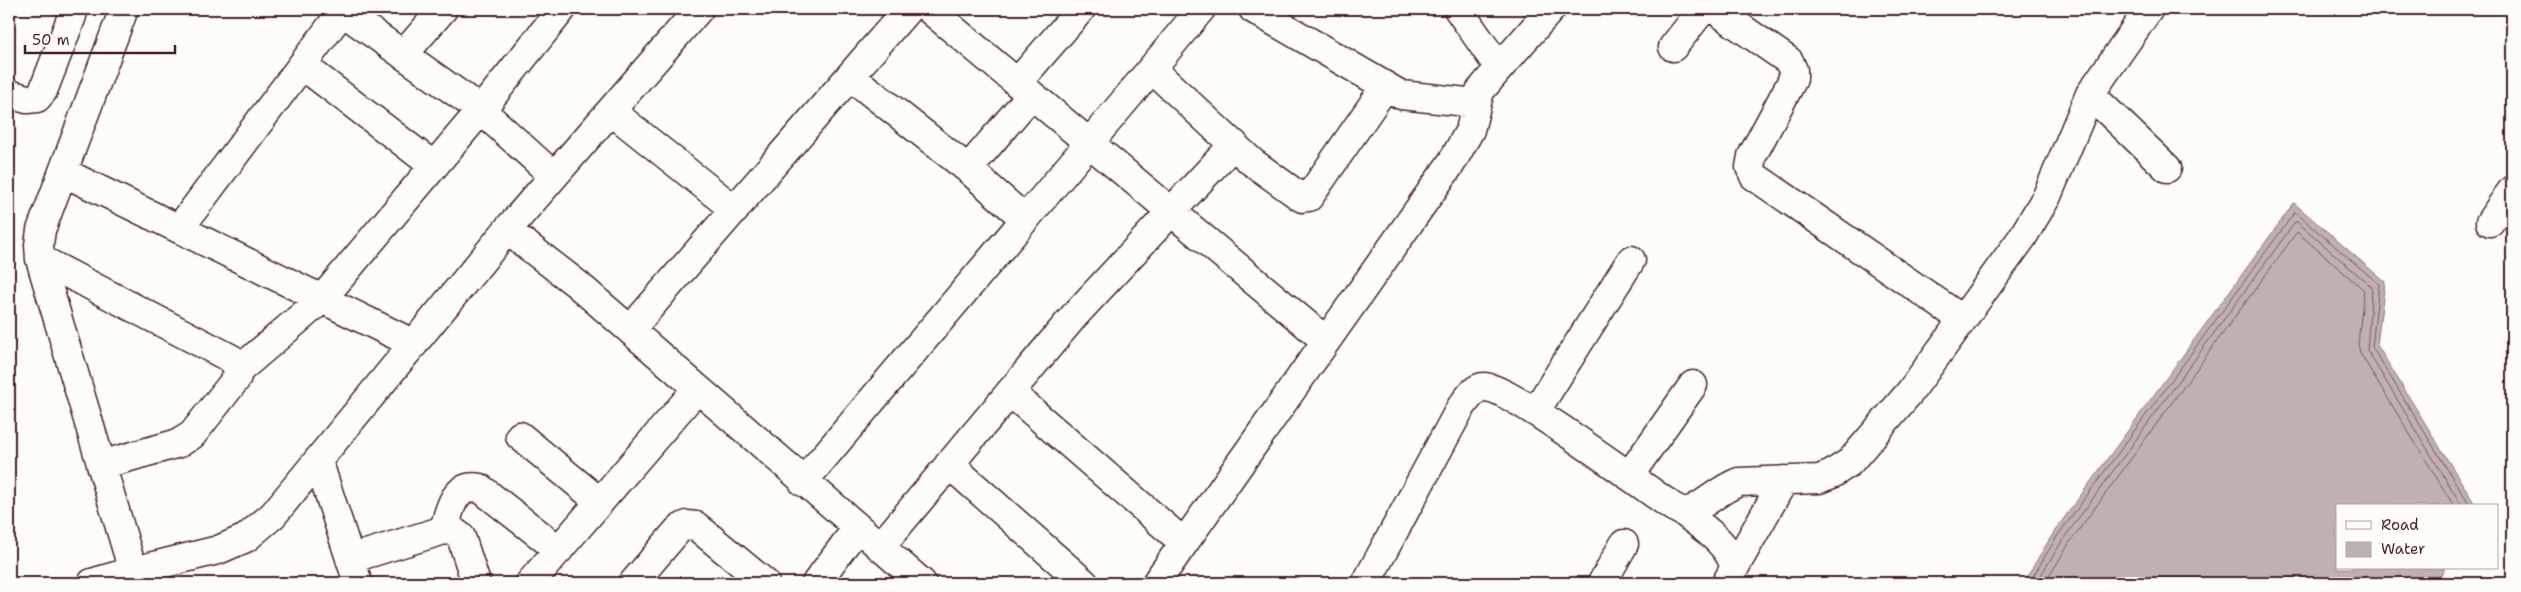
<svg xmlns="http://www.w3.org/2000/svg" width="2521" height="592" viewBox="0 0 2521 592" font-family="'Shantell Sans',sans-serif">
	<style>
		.water { fill: #c0b1b1; stroke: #91777b }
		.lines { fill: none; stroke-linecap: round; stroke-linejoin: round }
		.shore { stroke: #795961; stroke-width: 1 }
		.minor-casing { stroke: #4a1f2b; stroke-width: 31 }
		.minor { stroke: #fdfcf7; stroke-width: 28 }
	</style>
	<rect width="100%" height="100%" fill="#fdfcf7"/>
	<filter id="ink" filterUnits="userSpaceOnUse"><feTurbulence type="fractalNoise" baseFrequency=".02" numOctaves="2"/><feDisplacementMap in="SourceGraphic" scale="10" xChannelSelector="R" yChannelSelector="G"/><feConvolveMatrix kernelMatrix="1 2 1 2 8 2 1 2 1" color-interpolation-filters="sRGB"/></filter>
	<g filter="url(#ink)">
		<path class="water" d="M2294 203 2385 282 2377 345 2476 506H2337V568H2445L2437 583H2023L2054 532Z"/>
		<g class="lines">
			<path class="shore" d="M2029 583 2058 535 2295 212 2379 284 2372 347 2470 506
				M2036 583 2064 538 2296 221 2372 287 2367 350 2462 506
				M2045 583 2070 542 2297 232 2364 290 2358 344 2360 353 2454 506"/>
			<defs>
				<path id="minor" d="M124 9 41 230 39 245 40 259 133 571
					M339 9 481 110 554 176
					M929 9 1325 340
					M1253 9 1401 95 1476 103
					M1714 9 1789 61 1793 70V79L1752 156 1750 167 1754 176 1962 319
					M1673 47 1703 9
					M403 55 443 9
					M302 65 434 166
					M1152 69 1252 162 1302 198 1309 197 1385 87
					M1496 72 1551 9
					M850 76 968 169 1025 219
					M1017 83 1081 9
					M9 94 27 99 37 98 43 91 72 16
					M2090 94 2167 168
					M611 111 735 210
					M968 169 1031 95
					M63 172 414 344
					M2490 222 2512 190
					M179 229 344 9
					M507 230 577 284 922 583
					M40 259 232 359 239 370 236 379 192 435 179 443 101 465
					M630 330 908 9
					M239 370 322 299 481 110 562 9
					M1010 392 1184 543
					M1535 412 1631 260
					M520 436 600 502
					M318 460 358 583
					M949 464 1084 583
					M1629 476 1693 385
					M803 482C936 324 1070 168 1201 9
					M1685 513C1703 528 1728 543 1734 566
					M444 530C449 510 454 483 480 488L559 550
					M880 547 1074 316 1234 144
					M350 559 444 530 453 531 461 537 476 583
					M92 583 133 571 218 550 246 538 273 515 507 230 699 9
					M530 583 697 389
					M633 583 679 529 687 525 696 526 765 583
					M816 583 857 528
					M1156 583 1452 162 1470 130 1480 91 1496 72 1495 62 1458 9
					M1366 583 1461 407C1467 400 1474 387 1484 387 1508 386 1645 488 1673 507L1685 513C1705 506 1719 489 1739 482L1819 479 1832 474 1850 462 1910 392 2022 238 2047 196 2090 94 2149 9
					M1602 583 1624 544
					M1726 583 1784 480"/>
			</defs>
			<use href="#minor" class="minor-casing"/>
			<use href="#minor" class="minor"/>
		</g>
	</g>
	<rect width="2521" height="592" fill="none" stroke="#fdfcf7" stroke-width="30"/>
	<rect x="15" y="15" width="2491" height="562" fill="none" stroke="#4a1f2b" stroke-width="2" filter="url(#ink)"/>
	<rect x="2336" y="504" width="162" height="65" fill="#fdfcf7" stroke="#b5a4a5"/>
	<rect x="2346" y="521" width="25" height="8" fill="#fdfcf7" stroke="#b5a4a5"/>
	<text x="2381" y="530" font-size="15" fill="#4a1f2b">Road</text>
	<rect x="2346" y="542" width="25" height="15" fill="#c0b1b1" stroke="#b5a4a5"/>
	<text x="2381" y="554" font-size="15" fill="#4a1f2b">Water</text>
	<path d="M25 45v8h150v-8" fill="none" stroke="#4a1f2b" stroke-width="2.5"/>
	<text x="32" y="45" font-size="15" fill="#4a1f2b" stroke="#fdfcf7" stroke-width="4" paint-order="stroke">50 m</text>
</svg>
